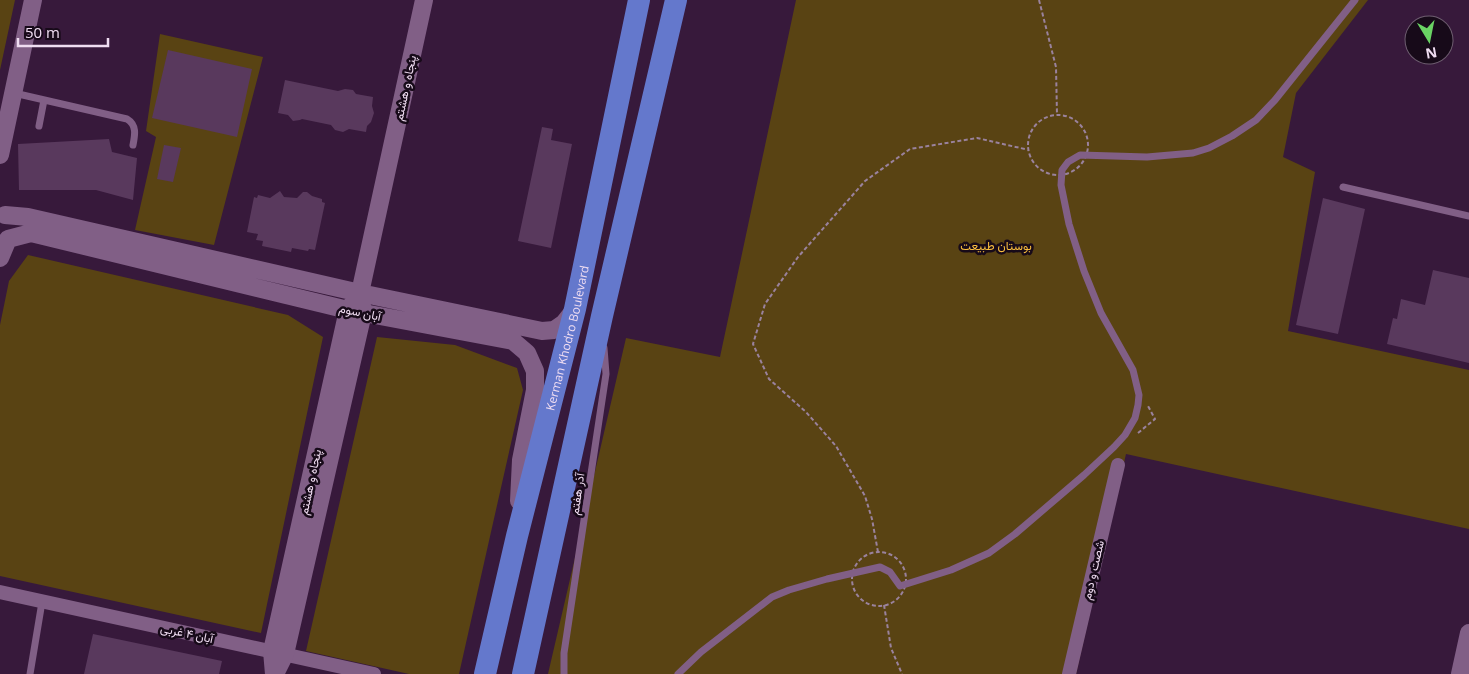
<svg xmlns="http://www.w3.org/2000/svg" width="1469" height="674" viewBox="0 0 1469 674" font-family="'Open Sans',Vazirmatn,sans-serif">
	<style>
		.green { fill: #594313 }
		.building { fill: #59395d }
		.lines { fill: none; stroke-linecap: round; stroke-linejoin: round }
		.path { stroke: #9a829d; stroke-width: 2; stroke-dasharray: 4 2.5; stroke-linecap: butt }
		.service { stroke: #815f86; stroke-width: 7 }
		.minor { stroke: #815f86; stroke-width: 14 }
		.tertiary { stroke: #815f86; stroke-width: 18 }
		.primary { stroke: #6478cc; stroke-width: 22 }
		.labels { text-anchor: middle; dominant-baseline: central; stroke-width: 5; stroke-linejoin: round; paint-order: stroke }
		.street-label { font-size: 12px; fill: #f0ddf2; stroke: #170a19 }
		.park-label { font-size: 12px; fill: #fabf3f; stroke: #170a19 }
	</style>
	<rect width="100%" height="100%" fill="#37193b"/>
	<path class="green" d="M0 0H15L0 70Z
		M796 0H1368L1296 93 1283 157 1315 172 1288 331 1469 370V529L1126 454 1076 674H548L626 338 720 357Z
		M160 34 263 57 214 245 135 230 156 137 146 131Z
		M28 255 288 315 323 337 261 633 0 576V325L9 281Z
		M377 337 455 345 517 368 523 390 459 674H409L306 651Z"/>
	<path class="building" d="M168 50 252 69 237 137 152 118Z
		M285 80 338 91 345 89 353 90 356 94 373 97 372 106 374 113 371 122 367 126 366 132 349 129 343 132 335 130 331 125 302 119 300 120 293 121 288 115 278 113Z
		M542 127 553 129 551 140 572 144 551 248 518 241Z
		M109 139 112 152 137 158 133 200 96 190H19L18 144Z
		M164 145 181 148 173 182 157 179Z
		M280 191 284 197 297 198 303 192H307L312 196 322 199V202L325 203 315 250 309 249 308 251 292 248 291 252 262 246 263 241 256 240 258 234 247 232 254 197 257 198 258 195 270 198Z
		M1323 198 1365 209 1338 334 1296 325Z
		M1433 270 1469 278V363L1387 344 1393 318 1397 319 1401 299 1425 305Z
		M93 634 222 661 219 674H84Z"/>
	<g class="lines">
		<path class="path" d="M1039 0 1056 67 1057 115
			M1028 145a30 30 0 1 1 60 0a30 30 0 1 1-60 0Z
			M1138 433 1155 419 1148 406
			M878 552 872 519 865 496 836 446 806 412 769 379 753 344 765 304 798 257 865 181 910 149 977 138 1029 150
			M852 579a27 27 0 1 1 54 0a27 27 0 1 1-54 0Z
			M884 605 891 648 902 674"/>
		<path class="service" d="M14 93 127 119C137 125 135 135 133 145
			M39 126 44 100
			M1343 187 1469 216
			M30 674 42 602
			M564 674V653L606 374 604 348
			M678 674 701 652 772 597 789 590 827 579 880 567 890 572 900 586 951 570 989 553 1015 534 1084 475 1114 447 1125 435 1135 418 1138 405 1139 395 1133 370 1101 313 1084 271 1069 224 1061 185 1062 170 1068 162 1080 155 1147 157 1193 153 1209 148 1232 136 1256 120 1275 100 1355 0"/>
		<path class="minor" d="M0 592 374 674
			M1069 674 1118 465"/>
		<path class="tertiary" d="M0 155 33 0
			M5 215 28 217 360 293 542 331 554 330 564 323 575 309
			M0 258 8 239 31 233 348 310 513 341 527 353 535 371V390L521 460 519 501
			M274 674 272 651 348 310 354 302
			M275 674 285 654 363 313 360 293 424 0
			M1460 674 1469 633"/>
		<g class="primary">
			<path id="s1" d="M485 674 517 536 575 309 639 0"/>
			<path d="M523 674 602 316 676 0"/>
		</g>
	</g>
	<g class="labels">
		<g class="street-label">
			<text transform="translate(405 88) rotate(-78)">پنجاه و هشتم</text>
			<text transform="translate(360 312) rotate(12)">آبان سوم</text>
			<text stroke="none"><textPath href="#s1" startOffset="346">Kerman Khodro Boulevard</textPath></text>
			<text transform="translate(310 482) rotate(-78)">پنجاه و هشتم</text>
			<text transform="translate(577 494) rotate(-82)">آذر هفتم</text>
			<text transform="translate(1093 570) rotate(-77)">شصت و دوم</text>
			<text transform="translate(187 633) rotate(12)">آبان ۴ غربی</text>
		</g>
		<g class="park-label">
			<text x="996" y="245">بوستان طبیعت</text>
		</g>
	</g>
	<g transform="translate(1429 40) rotate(170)"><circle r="24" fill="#170a19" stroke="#6e5e70"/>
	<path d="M0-4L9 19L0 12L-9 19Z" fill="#6ad364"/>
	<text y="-8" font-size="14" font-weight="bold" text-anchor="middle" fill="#f0ddf2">N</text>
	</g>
	<path d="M18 38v8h90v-8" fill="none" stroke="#f0ddf2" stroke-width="2.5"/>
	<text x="25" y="38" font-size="15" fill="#f0ddf2" stroke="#170a19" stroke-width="4" paint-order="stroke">50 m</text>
</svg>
